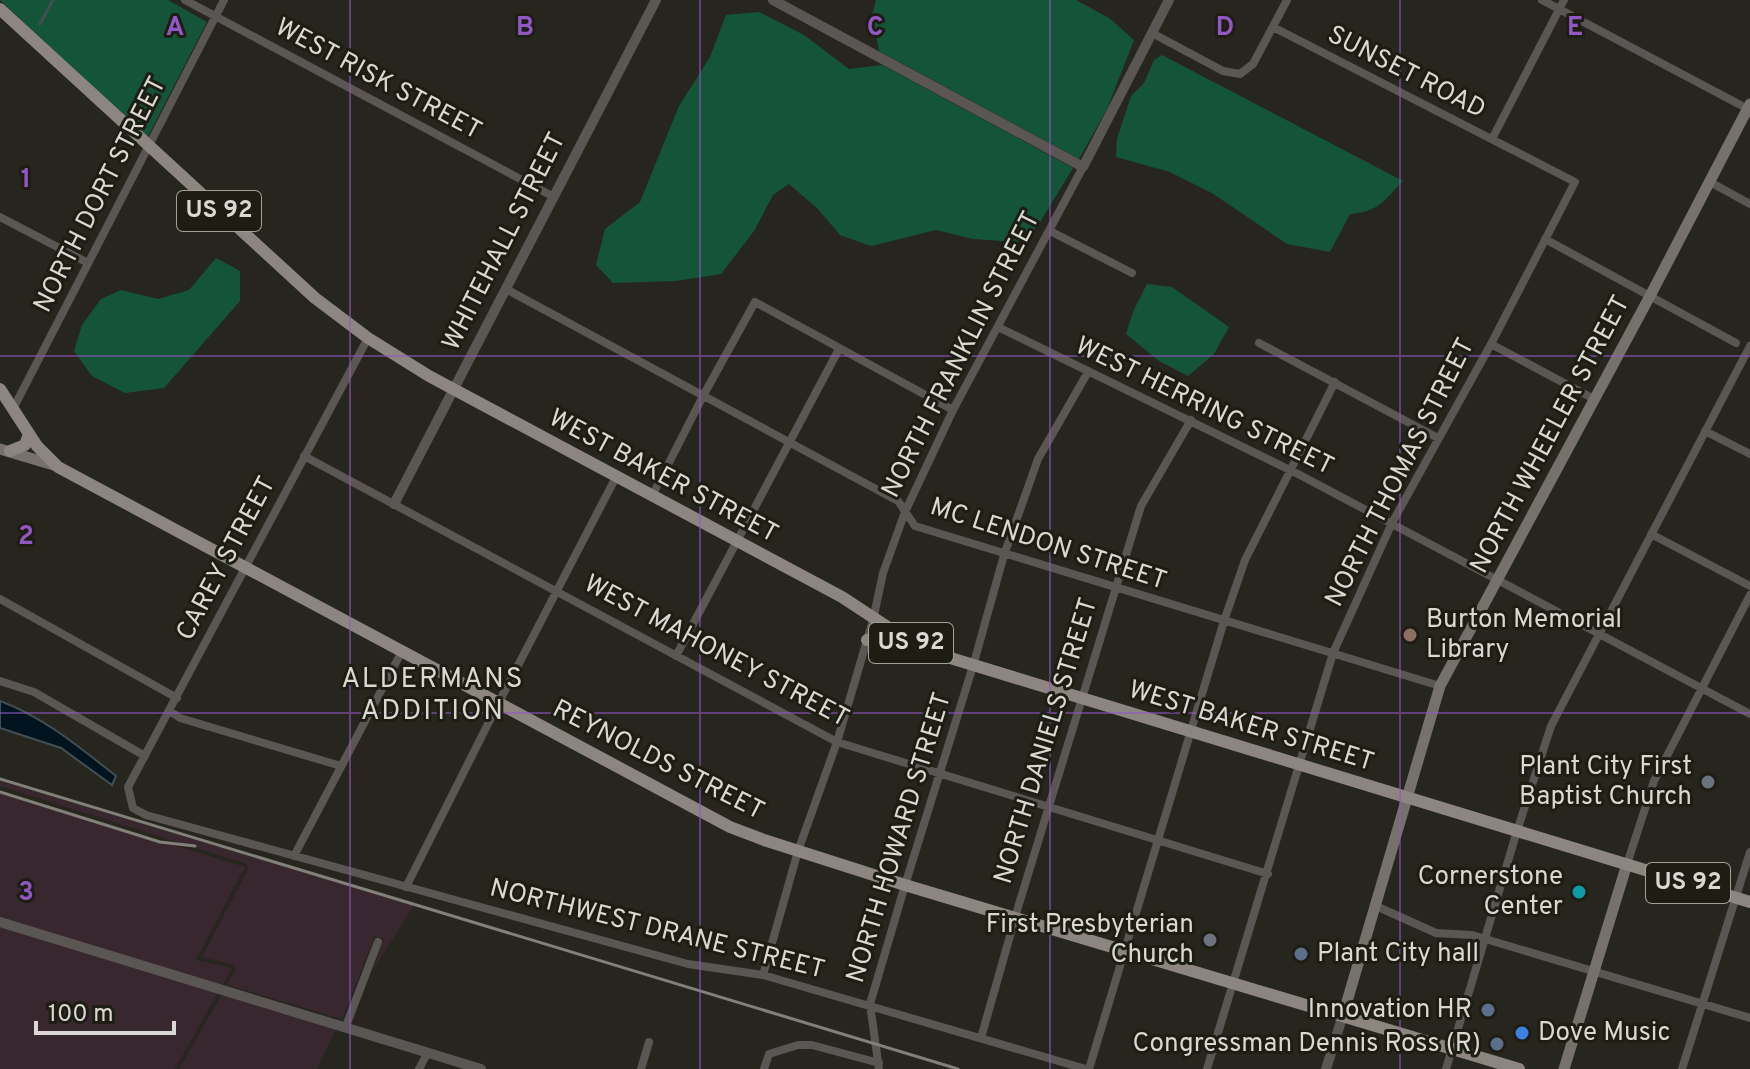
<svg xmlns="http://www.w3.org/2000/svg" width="1750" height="1069" viewBox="0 0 1750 1069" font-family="Overpass,sans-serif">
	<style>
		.industrial { fill: #39272f }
		.green { fill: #14553a }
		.water { fill: #001420; stroke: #414f55; stroke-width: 2 }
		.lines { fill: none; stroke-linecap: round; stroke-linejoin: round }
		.stream { stroke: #414f55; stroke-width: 3 }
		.minor { stroke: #5a5653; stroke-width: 8 }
		.tertiary { stroke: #5a5653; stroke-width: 10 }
		.secondary { stroke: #77716c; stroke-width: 11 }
		.primary { stroke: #8d8680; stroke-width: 12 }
		.rail { stroke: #818079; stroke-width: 3 }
		.grid { fill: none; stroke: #9257c4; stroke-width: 2; stroke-opacity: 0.55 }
		.education-dot { fill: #8d6e63; stroke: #1e1d14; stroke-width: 3 }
		.worship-dot { fill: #6b7280; stroke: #1e1d14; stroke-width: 3 }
		.culture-dot { fill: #0f9aa8; stroke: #1e1d14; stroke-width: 3 }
		.service-dot { fill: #5c6f8a; stroke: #1e1d14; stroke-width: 3 }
		.shop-dot { fill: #3f7fe0; stroke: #1e1d14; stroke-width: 3 }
		.labels { text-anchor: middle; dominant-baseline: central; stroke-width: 6; stroke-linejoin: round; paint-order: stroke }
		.shield { fill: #1e1d14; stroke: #a1a099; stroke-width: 2 }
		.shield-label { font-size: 24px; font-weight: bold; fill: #d9d8d2 }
		.street-label { font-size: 26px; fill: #d9d8d2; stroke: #1e1d14 }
		.poi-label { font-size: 26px; fill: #d9d8d2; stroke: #1e1d14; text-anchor: end }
		.neighbourhood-label { font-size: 28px; letter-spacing: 2px; fill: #d9d8d2; stroke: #1e1d14 }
		.grid-label { font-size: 26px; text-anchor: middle; font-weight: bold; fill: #9257c4; stroke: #1e1d14; stroke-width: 6; stroke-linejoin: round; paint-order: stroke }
	</style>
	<rect width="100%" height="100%" fill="#27261e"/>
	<path class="industrial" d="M0 781 109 814 414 905 372 972 384 939 375 936 342 1019 227 985 235 970V965L202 957 248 869 247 864 0 786Z
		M0 791 245 867 196 960 232 968 175 1069H0Z
		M222 994 336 1029 317 1069H179Z"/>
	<path class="green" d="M0 0H168L207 22 147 138Z
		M876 0H1076L1109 18 1134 40 1107 109 1079 159 879 51 872 15Z
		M759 12 804 35 849 69 882 65 1073 168 1037 227 1018 242 973 239 936 230 871 246 840 235 818 209 789 184 773 195 754 231 721 274 676 281 613 283 596 265 605 229 640 202 679 106 710 57 726 15Z
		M1162 55 1403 181C1384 200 1379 212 1350 214L1330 252 1287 244 1212 193 1170 172 1116 157 1117 139 1131 96 1144 83 1154 60Z
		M216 258 240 271V301L164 388 125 393 92 376 74 351 82 325 101 299 121 290 158 299 189 290Z
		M1147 284 1172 287 1229 327 1214 354 1188 376 1159 361 1126 334 1133 312Z"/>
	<path class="water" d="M0 701C45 718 79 747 116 776L112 785 61 748 0 728Z"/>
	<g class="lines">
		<path class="stream" d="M40 24 53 0"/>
		<path class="minor" d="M185 0 552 196
			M1542 0 1748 109
			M1152 33 1223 71 1240 74 1253 64 1287 0
			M1492 139 1564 0
			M1710 182 1750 204
			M0 217 88 263
			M1050 231 1132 273
			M1545 239 1736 343
			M506 289 898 501 915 526 1440 686
			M998 327 1300 475 1750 714
			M368 338 128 787 133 808 146 815 688 964 763 975 1086 1069
			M1259 343 1438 438
			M1491 344 1594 399
			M13 409 224 0
			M1705 431 1750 454
			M304 456 837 742 1268 874
			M652 496 703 396 755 302 953 410
			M1651 534 1750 586
			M0 599 177 698
			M676 656 839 349
			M0 681 34 692 145 756
			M170 711 180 718 341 766
			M294 856 402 651
			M1627 864 1654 781 1750 595
			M406 887 499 702 616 477
			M1376 906 1436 933 1472 935 1750 1018
			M763 975 798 851 837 742 873 620 883 573 905 512 953 410 1083 167
			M346 1026 378 942
			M981 1038 1019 904 1141 506 1191 420
			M419 1069 428 1052
			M641 1069 649 1042
			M764 1069 769 1054 798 1045H812L879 1063
			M879 1069 870 1004 905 885 973 666 1004 555 1038 459 1088 372
			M1089 1069 1224 621 1245 560 1335 382
			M1207 1069 1333 653 1392 523 1491 344 1575 182 1273 27
			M1446 1069 1517 831 1551 726 1750 346
			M1682 1069 1750 852"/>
		<path class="tertiary" d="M773 0 1083 167 1169 0
			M394 504 656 0
			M0 922 481 1069
			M1326 1069 1343 1015"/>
		<path class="secondary" d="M0 449 57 466
			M1343 1015 1440 686 1650 296 1750 104
			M1564 1069 1627 864"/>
		<path class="primary" d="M0 9 315 298 368 338 429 376 842 597 921 649 1750 902
			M0 389 37 446 58 467 730 827 764 840 905 885 1519 1069
			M10 451 25 445 29 434
			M867 640 878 637 906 646"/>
		<path class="rail" d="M0 779 958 1069
			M0 792 160 842 195 846"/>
	</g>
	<path class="grid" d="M350 0V1069M700 0V1069M1050 0V1069M1400 0V1069M0 356H1750M0 713H1750"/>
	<circle class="education-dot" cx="1410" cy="635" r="8"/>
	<g class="worship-dot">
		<circle cx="1708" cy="782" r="8"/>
		<circle cx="1210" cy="940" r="8"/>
	</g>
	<circle class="culture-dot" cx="1579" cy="892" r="8"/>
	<g class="service-dot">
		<circle cx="1301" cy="954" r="8"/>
		<circle cx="1488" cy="1010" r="8"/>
		<circle cx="1497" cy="1044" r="8"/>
	</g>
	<circle class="shop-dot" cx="1522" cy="1033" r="8"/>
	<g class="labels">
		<g class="shield">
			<rect x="177" y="191" width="84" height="40" rx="6"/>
			<rect x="869" y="623" width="84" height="40" rx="6"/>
			<rect x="1646" y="863" width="84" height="40" rx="6"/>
		</g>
		<g class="shield-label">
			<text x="219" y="211">US 92</text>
			<text x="911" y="643">US 92</text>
			<text x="1688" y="883">US 92</text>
		</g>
		<g class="street-label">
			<text transform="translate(1406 73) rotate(27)">SUNSET ROAD</text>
			<text transform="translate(378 80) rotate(28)">WEST RISK STREET</text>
			<text transform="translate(101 195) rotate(-63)">NORTH DORT STREET</text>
			<text transform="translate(505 242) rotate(-63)">WHITEHALL STREET</text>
			<text transform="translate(962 355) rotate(-63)">NORTH FRANKLIN STREET</text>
			<text transform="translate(1204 407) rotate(26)">WEST HERRING STREET</text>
			<text transform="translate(1551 435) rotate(-62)">NORTH WHEELER STREET</text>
			<text transform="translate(1401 473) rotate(-63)">NORTH THOMAS STREET</text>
			<text transform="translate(663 477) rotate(28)">WEST BAKER STREET</text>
			<text transform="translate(1048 545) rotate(18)">MC LENDON STREET</text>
			<text transform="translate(227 559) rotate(-62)">CAREY STREET</text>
			<text transform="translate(716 652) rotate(28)">WEST MAHONEY STREET</text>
			<text transform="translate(1251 727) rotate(17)">WEST BAKER STREET</text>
			<text transform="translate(1047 741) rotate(-73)">NORTH DANIELS STREET</text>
			<text transform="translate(658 761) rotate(27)">REYNOLDS STREET</text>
			<text transform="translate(900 838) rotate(-73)">NORTH HOWARD STREET</text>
			<text transform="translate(657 930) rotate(14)">NORTHWEST DRANE STREET</text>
		</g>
		<g class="poi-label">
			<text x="1426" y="620" text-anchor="start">Burton Memorial<tspan x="1426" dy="30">Library</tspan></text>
			<text x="1692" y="767">Plant City First<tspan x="1692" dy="30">Baptist Church</tspan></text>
			<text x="1563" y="877">Cornerstone<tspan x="1563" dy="30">Center</tspan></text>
			<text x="1194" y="925">First Presbyterian<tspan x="1194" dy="30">Church</tspan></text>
			<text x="1317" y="954" text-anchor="start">Plant City hall</text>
			<text x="1472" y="1010">Innovation HR</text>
			<text x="1538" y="1033" text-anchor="start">Dove Music</text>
			<text x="1481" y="1044">Congressman Dennis Ross (R)</text>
		</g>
		<g class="neighbourhood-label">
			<text x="433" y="680">ALDERMANS<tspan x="433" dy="32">ADDITION</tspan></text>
		</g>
	</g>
	<g class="grid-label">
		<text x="175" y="35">A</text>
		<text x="525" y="35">B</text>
		<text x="875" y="35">C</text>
		<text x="1225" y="35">D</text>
		<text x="1575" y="35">E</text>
		<text x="26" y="187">1</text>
		<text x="26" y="544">2</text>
		<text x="26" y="900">3</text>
	</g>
	<path d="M36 1021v12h138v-12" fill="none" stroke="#d9d8d2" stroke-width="4"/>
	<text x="48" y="1021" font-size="24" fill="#d9d8d2" stroke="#1e1d14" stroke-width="6" paint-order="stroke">100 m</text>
</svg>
